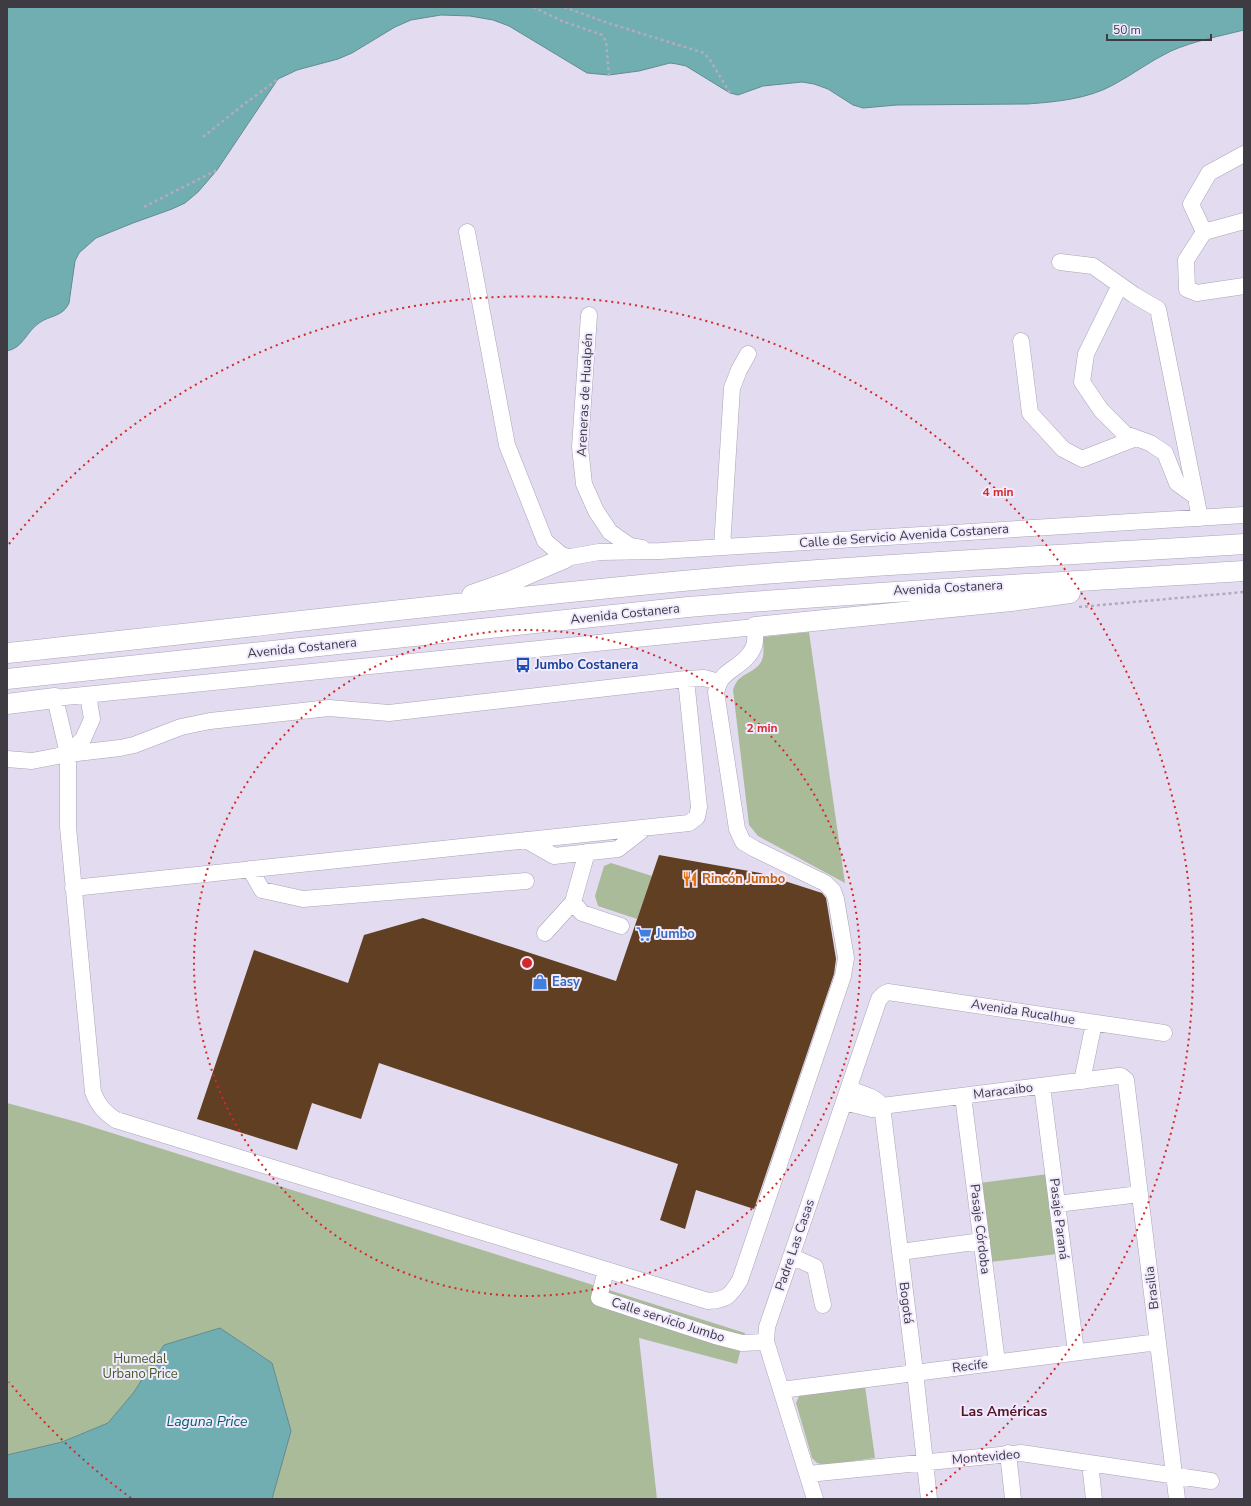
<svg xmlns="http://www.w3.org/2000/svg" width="1251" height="1506" viewBox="0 0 1251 1506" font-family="'Nunito Sans',sans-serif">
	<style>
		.green { fill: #aabb9a }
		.water { fill: #71aeb2; stroke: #628c91 }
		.building { fill: #603f22 }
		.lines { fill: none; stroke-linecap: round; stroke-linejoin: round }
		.minor-casing { stroke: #aaa3b6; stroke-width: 17 }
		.major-casing { stroke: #aaa3b6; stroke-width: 21 }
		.path { stroke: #b1abbb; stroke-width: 2.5; stroke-dasharray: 3 3; stroke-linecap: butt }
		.minor { stroke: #fff; stroke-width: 16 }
		.major { stroke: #fff; stroke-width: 20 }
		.ring { fill: none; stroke: #d62828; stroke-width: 2; stroke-dasharray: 2 4 }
		.labels { text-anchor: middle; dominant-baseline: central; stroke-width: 4; stroke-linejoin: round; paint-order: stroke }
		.street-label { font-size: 13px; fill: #3e3b43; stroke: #f1e9fe }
		.transit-label { font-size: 13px; font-weight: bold; fill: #164399; stroke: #f1e9fe; text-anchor: start }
		.food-label { font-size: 13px; font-weight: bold; fill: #c56008; stroke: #f1e9fe; text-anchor: start }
		.shop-label { font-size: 13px; font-weight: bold; fill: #366cbe; stroke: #f1e9fe; text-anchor: start }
		.park-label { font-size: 13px; fill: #425d21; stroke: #f1e9fe }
		.neighbourhood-label { font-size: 14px; font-weight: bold; fill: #571223; stroke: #f1e9fe }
		.water-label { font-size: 14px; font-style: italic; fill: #025f64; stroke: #f1e9fe }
		.centre { fill: #d62828; stroke: #f1e9fe; stroke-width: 2 }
		.ring-label { font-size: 12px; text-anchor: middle; font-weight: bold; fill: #d62828; stroke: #f1e9fe; stroke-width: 4; stroke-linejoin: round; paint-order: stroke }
	</style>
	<rect width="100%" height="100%" fill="#e3dcf0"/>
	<path class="green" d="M809 632 845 883 758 836 749 825 733 690C738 672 753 675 761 662 765 655 763 645 763 637Z
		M611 863 652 876 637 919 598 906 595 896 604 866Z
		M7 1103 77 1122 745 1333 737 1364 639 1338 657 1499H7Z
		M1048 1174 1057 1254 990 1262 980 1183Z
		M865 1386 875 1458 825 1465 817 1463 812 1458 796 1403 799 1396Z"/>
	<path class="water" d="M7 7H1244V30C1220 36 1194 41 1171 51 1150 61 1132 75 1113 85 1088 99 1055 102 1027 104L897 105 863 108 853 105 828 89 814 84 802 82 763 86 738 95 730 93 686 66 677 64 670 63 639 71 609 75 587 73 509 26 493 20 470 16 441 15 411 20 395 27 352 53 338 59 297 70 278 79 217 170 198 192 185 203 172 209 133 223 96 238 79 253 75 261 69 303C63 317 50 315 39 323 26 332 23 348 7 351Z
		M220 1328 272 1363 291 1431 272 1499H7V1455L62 1442 108 1423 134 1392 164 1345Z"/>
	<path class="building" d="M659 855 760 873 822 893 826 898 836 959 834 974 754 1209 696 1190 685 1229 660 1220 678 1164 379 1063 361 1119 312 1103 297 1150 197 1119 254 950 348 983 364 935 423 918 616 981Z"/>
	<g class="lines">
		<defs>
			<path id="minor" d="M1244 221 1204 232 1186 260 1187 289 1197 293 1244 286
				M467 232 507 445 545 541 565 558 599 552 660 551 1244 515
				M1204 232 1191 204 1209 173 1244 154
				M1060 262 1093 266 1134 295 1158 309 1200 518
				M1120 285 1086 354 1082 382 1101 410 1125 434 1150 443 1165 453 1177 483 1195 496
				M589 315 580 447 584 484 596 511 610 532 630 546 642 548
				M1021 341 1030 413 1063 449 1082 459 1136 438
				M722 547 732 388 739 370 748 354
				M755 627C755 633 756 641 754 646 747 665 725 669 719 683 718 686 717 689 716 692L737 829 743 842 755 849 825 883 833 891 836 899 846 958 843 976 740 1280C730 1296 727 1300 708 1301L116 1120C104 1112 98 1105 93 1092L68 827V754L55 698Z
				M68 754 83 739 92 719 88 695
				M7 759 32 761 68 754 120 748 134 745 181 727 210 721 329 708 389 713 686 679 704 678 719 682
				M526 840 554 856 618 849 645 828
				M250 869 262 890 303 899 526 881
				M73 888 689 823 697 817 699 807 686 679
				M573 902 582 913 621 926
				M545 933 573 902 587 852
				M1082 1081 1094 1023
				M1042 1086 1076 1352
				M849 1089C860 1093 875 1096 882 1106
				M963 1096 997 1362
				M844 1102 872 1109 882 1106 1118 1076H1121L1126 1080 1177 1499
				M882 1106 915 1372 929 1499
				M1057 1204 1140 1194
				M900 1252 982 1241
				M791 1256 815 1267 823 1305
				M606 1270 599 1298 715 1336 742 1343 766 1342
				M781 1390 1158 1342
				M1008 1453 1013 1499
				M1090 1463 1094 1499
				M808 1474 1021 1453 1211 1481
				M815 1499 768 1348 766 1342 767 1327 879 999 884 994 888 992 1164 1033"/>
			<path id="major" d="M472 595 509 582 565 558
				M755 627 1011 601 1070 593
				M7 653C247 628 487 598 727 577 899 562 1072 555 1244 544
				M7 679 688 607C873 591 1059 583 1244 571
				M7 704 55 698"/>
		</defs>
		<use href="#minor" class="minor-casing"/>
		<use href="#major" class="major-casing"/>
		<path class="path" d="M533 7 562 21 602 35 606 41 609 75
			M564 7 608 23 704 53 710 60 730 93
			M203 137 243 105 278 79
			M144 207 217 170
			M1079 607 1244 592"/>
		<use href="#minor" class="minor"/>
		<use href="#major" class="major"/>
	</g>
	<g class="ring">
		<circle cx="527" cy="963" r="333"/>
		<path d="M131 1498A666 666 0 0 1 9 1382M9 544A666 666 0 1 1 923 1498"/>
	</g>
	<defs>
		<symbol id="bus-bare" viewBox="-9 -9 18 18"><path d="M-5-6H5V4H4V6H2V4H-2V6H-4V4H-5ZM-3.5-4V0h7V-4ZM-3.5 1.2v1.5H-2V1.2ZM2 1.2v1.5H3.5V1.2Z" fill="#1a4fb4" stroke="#f1e9fe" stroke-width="2.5" paint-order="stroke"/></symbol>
		<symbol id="restaurant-bare" viewBox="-9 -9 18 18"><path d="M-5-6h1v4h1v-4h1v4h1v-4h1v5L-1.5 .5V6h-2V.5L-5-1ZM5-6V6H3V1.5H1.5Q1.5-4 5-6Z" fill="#e8710a" stroke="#f1e9fe" stroke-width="2.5" paint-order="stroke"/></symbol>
		<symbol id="supermarket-bare" viewBox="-9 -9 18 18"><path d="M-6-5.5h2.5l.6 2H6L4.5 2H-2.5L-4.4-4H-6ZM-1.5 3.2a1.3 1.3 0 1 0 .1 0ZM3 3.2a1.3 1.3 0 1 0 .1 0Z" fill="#3f7fe0" stroke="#f1e9fe" stroke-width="2.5" paint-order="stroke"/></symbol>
		<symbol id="shop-bare" viewBox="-9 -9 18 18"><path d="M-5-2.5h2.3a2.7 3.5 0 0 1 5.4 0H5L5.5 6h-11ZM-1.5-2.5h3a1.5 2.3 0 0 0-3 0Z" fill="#3f7fe0" stroke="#f1e9fe" stroke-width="2.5" paint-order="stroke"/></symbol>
	</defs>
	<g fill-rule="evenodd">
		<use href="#bus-bare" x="512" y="654" width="22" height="22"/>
		<use href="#restaurant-bare" x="679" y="868" width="22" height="22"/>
		<use href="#supermarket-bare" x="633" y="923" width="22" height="22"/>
		<use href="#shop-bare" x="529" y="971" width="22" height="22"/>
	</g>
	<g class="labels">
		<g class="street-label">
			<text transform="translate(585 395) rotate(-87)">Areneras de Hualpén</text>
			<text transform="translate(904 536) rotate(-4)">Calle de Servicio Avenida Costanera</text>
			<text transform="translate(948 588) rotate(-3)">Avenida Costanera</text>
			<text transform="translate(625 614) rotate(-6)">Avenida Costanera</text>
			<text transform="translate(302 648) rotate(-6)">Avenida Costanera</text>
			<text transform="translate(1023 1012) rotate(9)">Avenida Rucalhue</text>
			<text transform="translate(1003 1091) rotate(-7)">Maracaibo</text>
			<text transform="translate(1059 1219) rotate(83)">Pasaje Paraná</text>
			<text transform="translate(980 1229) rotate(83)">Pasaje Córdoba</text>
			<text transform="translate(795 1245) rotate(-71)">Padre Las Casas</text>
			<text transform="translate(1152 1288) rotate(-97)">Brasilia</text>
			<text transform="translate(906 1303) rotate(83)">Bogotá</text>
			<text transform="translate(668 1320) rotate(18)">Calle servicio Jumbo</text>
			<text transform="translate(970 1366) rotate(-7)">Recife</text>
			<text transform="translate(986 1457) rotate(-5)">Montevideo</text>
		</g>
		<g class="transit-label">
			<text x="535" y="665">Jumbo Costanera</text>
		</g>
		<g class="food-label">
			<text x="702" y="879">Rincón Jumbo</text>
		</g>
		<g class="shop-label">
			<text x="656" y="934">Jumbo</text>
			<text x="552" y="982">Easy</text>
		</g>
		<g class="park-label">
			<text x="140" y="1359">Humedal<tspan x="140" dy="15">Urbano Price</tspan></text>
		</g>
		<g class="neighbourhood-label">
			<text x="1004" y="1411">Las Américas</text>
		</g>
		<g class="water-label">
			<text x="207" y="1421">Laguna Price</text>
		</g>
	</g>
	<circle cx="527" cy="963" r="6" class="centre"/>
	<g class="ring-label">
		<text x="998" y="496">4 min</text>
		<text x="762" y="732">2 min</text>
	</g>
	<rect width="1251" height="1506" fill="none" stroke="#3e3b43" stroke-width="16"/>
	<path d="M1107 34v6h104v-6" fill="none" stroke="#3e3b43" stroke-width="2"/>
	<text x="1113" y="34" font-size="12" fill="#3e3b43" stroke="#f1e9fe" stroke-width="3" paint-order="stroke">50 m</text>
</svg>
